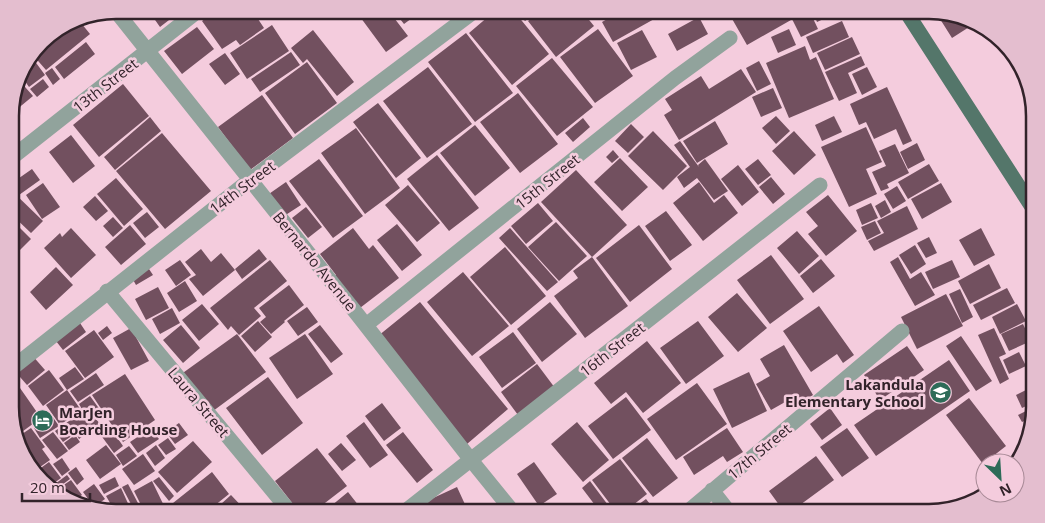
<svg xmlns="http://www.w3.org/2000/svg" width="1045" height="523" viewBox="0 0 1045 523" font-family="'Open Sans',sans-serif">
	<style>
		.building { fill: #72505f }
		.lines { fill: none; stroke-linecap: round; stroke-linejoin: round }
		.minor { stroke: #91a39c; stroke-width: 15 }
		.major { stroke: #54766a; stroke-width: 15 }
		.labels { text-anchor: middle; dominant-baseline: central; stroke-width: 5; stroke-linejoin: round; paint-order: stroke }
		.street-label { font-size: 15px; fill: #32232a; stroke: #f4ccdd }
		.poi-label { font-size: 15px; font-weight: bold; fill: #32232a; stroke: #f4ccdd; text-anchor: end }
		.rim { fill: none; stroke: #32232a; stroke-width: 2.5 }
	</style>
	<rect width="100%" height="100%" fill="#f4ccdd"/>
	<path class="building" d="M148 10H182L160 27Z
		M217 10H221L225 15 233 10H252L264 28 240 45 236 40 222 49 202 21Z
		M285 10H297L289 16Z
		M355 10H388L408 36 386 52Z
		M393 10H423L404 24Z
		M496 10H513L549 54 512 85 469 33Z
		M515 10H539L525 21Z
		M543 10H581L594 26 556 57 528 21Z
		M623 10H651L656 18 613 42 602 22Z
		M727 10H786L791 20 747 45Z
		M787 10H799L789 14Z
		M809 10 818 29 801 37 792 19Z
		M812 10H830L832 15 817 22Z
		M935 11 976 21 977 22 952 38Z
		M699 17 708 34 677 51 668 34Z
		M77 18 90 34 46 70 32 54 46 36Z
		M842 21 849 37 813 53 806 37Z
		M272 25 289 51 247 79 230 53Z
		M197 27 214 49 182 74 164 51Z
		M598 29 633 76 595 103 560 57Z
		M789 29 796 45 778 53 771 37Z
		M313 30 354 82 337 96 307 59 303 63 291 48Z
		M642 30 657 57 631 70 617 43Z
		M466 33 513 93 475 122 428 62Z
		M852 37 860 54 825 70 817 53Z
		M86 42 95 54 64 79 55 67Z
		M805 46 810 60 816 57 834 99 789 118 766 63Z
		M291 52 300 65 260 92 251 79Z
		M225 53 240 74 225 85 209 64Z
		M31 56 45 75 29 87 20 74 21 69Z
		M861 56 865 65 848 73 857 93 839 101 825 72Z
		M552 58 593 107 557 136 516 86Z
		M759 61 771 84 757 91 746 68Z
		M307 62 337 103 295 134 265 93Z
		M428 67 472 124 427 158 383 101Z
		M867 67 877 87 862 95 852 74Z
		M52 68 60 79 53 85 45 73Z
		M741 69 756 92 679 140 664 115 672 110 665 99 701 76 709 89Z
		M18 79 33 96 10 115V109Z
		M43 79 49 87 37 97 30 89Z
		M123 84 149 116 99 157 73 125Z
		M887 87 912 141 903 145 896 129 874 139 866 122 859 125 850 104Z
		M773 88 782 108 761 117 752 97Z
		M518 93 558 144 520 173 480 122Z
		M262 95 293 138 250 170 218 127Z
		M378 103 421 158 396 178 353 122Z
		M776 116 790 131 776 144 762 128Z
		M834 116 842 132 822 141 815 125Z
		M150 117 161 131 115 170 104 157Z
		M583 118 590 127 573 142 565 133Z
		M715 121 728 144 697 163 683 141Z
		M631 124 644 137 628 153 615 141Z
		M475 125 510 168 475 196 440 153Z
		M866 127 882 162 866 169 877 194 849 207 821 147Z
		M356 128 400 188 365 214 321 153Z
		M653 131 687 166 663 190 628 156Z
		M794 131 816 155 794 175 772 151Z
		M162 133 211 191 165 229 116 171Z
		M71 135 95 166 73 183 49 152Z
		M680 141 699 167 698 165 705 159 728 191 714 200 697 178 684 188 677 177 690 167 674 145Z
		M917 143 925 160 908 169 900 152Z
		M895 144 909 173 887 184 889 188 881 191 872 172 886 166 879 151Z
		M613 150 619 157 612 163 606 157Z
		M437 155 479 208 449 231 407 179Z
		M620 158 648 187 622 211 594 182Z
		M319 159 363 216 333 238 289 181Z
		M758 159 771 175 758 185 745 169Z
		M929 164 939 181 908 199 898 182Z
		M738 165 759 192 742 206 721 179Z
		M32 169 40 180 19 195 12 183Z
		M576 170 627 225 592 257 541 202Z
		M771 177 785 194 773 204 759 187Z
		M116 178 143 209 124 226 97 194Z
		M286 182 301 205 281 218 266 196Z
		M699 182 714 203 724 195 738 213 703 241 673 203Z
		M43 183 60 207 42 219 26 195Z
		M941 183 952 202 922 219 911 199Z
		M408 185 440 223 417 242 385 205Z
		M897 186 906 201 893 209 884 194Z
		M10 189 43 221 31 233 10 213Z
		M828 195 857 231 826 256 808 234 818 226 806 212Z
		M95 196 108 211 96 221 83 207Z
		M885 200 891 212 881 218 875 206Z
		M538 203 553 221 526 244 511 226Z
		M871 203 878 218 862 225 856 210Z
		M907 206 918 229 874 251 868 241 884 233 877 221Z
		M306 207 322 227 308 238 292 218Z
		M666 211 692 245 670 261 645 226Z
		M147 212 159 227 145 238 133 223Z
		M113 217 123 228 113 237 103 226Z
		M875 221 881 233 867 240 861 227Z
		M556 222 587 256 559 281 528 247Z
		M15 223 31 239 11 259V228Z
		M397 224 422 255 402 271 377 240Z
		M130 225 146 244 121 265 105 247Z
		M639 225 672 269 630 302 596 258Z
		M71 228 96 255 71 278 44 248 60 233 62 237Z
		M353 228 369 249 373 245 399 278 356 311 331 279 336 275 320 254Z
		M510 228 558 282 547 291 499 238Z
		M981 228 995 255 974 266 959 240Z
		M797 231 819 256 799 274 777 248Z
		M929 237 937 253 926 258 917 243Z
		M915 245 926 264 911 274 899 255Z
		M505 247 546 296 511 325 470 277Z
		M201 249 211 262 221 253 235 270 203 296 189 279 196 275 185 262Z
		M259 249 267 259 242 279 235 269Z
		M771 255 804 299 770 324 737 280Z
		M592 257 628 306 585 338 554 296 578 278 573 271Z
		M898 257 910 279 921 272 935 295 915 306 890 262Z
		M821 259 835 276 813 293 800 276Z
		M180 260 191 275 176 286 165 270Z
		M270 260 287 281 254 308 261 316 239 335 231 326 228 330 210 308Z
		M952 260 960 277 933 289 925 272Z
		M989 264 1001 288 970 304 958 281Z
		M147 266 153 275 136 285 131 276Z
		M56 267 73 285 46 310 30 292Z
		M463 272 509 326 472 356 427 302Z
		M185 281 197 301 179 312 167 293Z
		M289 285 304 305 284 321 285 322 271 334 260 322 266 317 259 308Z
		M158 287 169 308 146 320 135 299Z
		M1007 288 1015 303 981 320 973 305Z
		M960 289 973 317 962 323 949 294Z
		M737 293 767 328 738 352 708 317Z
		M946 294 963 326 917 349 901 317Z
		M11 298 17 304 11 310Z
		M420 302 508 409 467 444 378 336Z
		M550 302 577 334 542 362 517 329Z
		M202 304 219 324 199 341 182 320Z
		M1017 304 1026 321 1000 334 992 317Z
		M819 306 854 355 843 363 837 354 811 372 783 331Z
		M307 307 318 322 298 336 287 321Z
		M172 308 180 323 160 334 152 319Z
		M11 320 19 329 11 336Z
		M258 321 272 337 255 352 241 336Z
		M698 321 724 356 686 384 660 348Z
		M80 323 86 332 63 350 56 341Z
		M1023 324 1031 341 1009 351 1001 334Z
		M181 325 200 348 183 363 163 340Z
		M320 325 343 354 331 363 308 334Z
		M107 326 112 333 103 340 98 333Z
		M131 328 149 361 131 370 113 338Z
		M994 328 1006 354 999 357 1009 379 1000 384 978 335Z
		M94 330 114 357 85 378 65 351Z
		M513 332 536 363 502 388 479 357Z
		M237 334 266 372 209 414 180 375Z
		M305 334 333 374 297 399 269 358Z
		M961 336 992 381 976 391 946 346Z
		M647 341 681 383 643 413 626 392 611 404 594 383Z
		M784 345 813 395 798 404 794 397 771 410 756 384 770 376 760 359Z
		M907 346 924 370 880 400 864 375Z
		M1035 347V361L1030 350Z
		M1019 352 1026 366 1009 374 1003 360Z
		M31 354 45 370 27 385 13 369Z
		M949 360 970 391 876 456 854 425Z
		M537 364 555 388 518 415 501 392Z
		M75 367 84 379 67 390 81 410 60 425 46 405 67 390 59 378Z
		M49 370 64 390 43 406 28 386Z
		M749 372 767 411 732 428 713 389Z
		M96 373 104 385 78 402 70 391Z
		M125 374 155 420 123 442 92 395Z
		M268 377 303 423 262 455 226 408Z
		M697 383 727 424 676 460 647 419Z
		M1032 387 1035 394V402L1022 408 1016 395Z
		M20 388 41 418 19 434 11 421V395Z
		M90 396 103 414 96 419 100 424 79 439 76 433 63 442 55 431 83 411 79 404Z
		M626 397 651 430 613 459 588 426Z
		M969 398 1006 446 983 464 946 415Z
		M382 403 401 428 384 441 365 416Z
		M1034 406 1035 407 1032 421 1027 410Z
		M830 408 842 425 822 440 810 424Z
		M1026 411 1029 419 1022 422 1018 415Z
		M52 416 59 426 40 438 34 428Z
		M364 422 388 455 370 468 346 436Z
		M577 422 609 460 583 482 551 444Z
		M107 423 123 446 114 453 97 430Z
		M179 423 188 435 175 444 166 432Z
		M1031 423 1030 428 1029 435 1025 426Z
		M31 428 45 447 42 449 50 460 33 472 27 461 34 456 27 460 16 433 19 436Z
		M151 428 159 439 138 453 130 442Z
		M727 428 743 452 727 462 723 456 694 475 683 457Z
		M847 428 869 458 842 477 820 447Z
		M53 432 68 451 57 459 42 440Z
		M403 432 433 470 417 483 386 445Z
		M75 435 80 442 69 450 64 443Z
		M168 438 176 449 166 455 158 445Z
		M647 438 678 478 653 497 622 458Z
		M193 441 212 462 177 493 158 472Z
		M341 443 356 460 342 471 328 454Z
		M106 445 121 464 100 479 86 460Z
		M156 445 165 458 155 466 146 453Z
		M129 446 137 456 123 466 116 455Z
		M317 448 347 486 312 513H300L275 481Z
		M143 454 155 471 134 485 122 469Z
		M816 456 834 480 789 513H785L769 491Z
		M62 458 70 470 62 476 53 464Z
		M620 459 647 494 623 513H617L592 480Z
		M49 462 61 478 50 486 34 473Z
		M534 462 557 494 539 506 517 474Z
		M76 467 84 479 77 485 68 473Z
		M212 472 229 494 214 506 212 503 200 513H181L173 503Z
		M67 475 70 479 55 490 51 487Z
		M115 477 119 486 104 494 99 485Z
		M159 477 174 496 169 501 153 481Z
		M71 480 82 495 71 503 55 491Z
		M152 481 167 512 135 513 134 511 142 507 134 491Z
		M590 481 614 513H601L582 488Z
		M94 484 105 499 94 507 83 492Z
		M128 484 139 505 133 508 122 487Z
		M457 487 469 513H422L418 505Z
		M121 488 131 510 125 513H116L106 496Z
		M348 492 359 506 351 513H336L331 506Z
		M985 493H990L974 500 973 499Z
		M231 495 248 513H211Z
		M646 499 657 513H627Z
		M588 503 596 513H576Z"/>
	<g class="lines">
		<path class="minor" d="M115 10 357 314 471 460 514 513
			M10 159 199 10
			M107 291 291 513
			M366 325 675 78 730 38
			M11 369 250 180 476 10
			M712 490 730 513
			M403 513 820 185
			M686 513 902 331"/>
		<path class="major" d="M905 10 1034 210"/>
	</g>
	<defs>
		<symbol id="school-disc" viewBox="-11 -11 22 22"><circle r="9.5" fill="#2d6b58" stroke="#f4ccdd"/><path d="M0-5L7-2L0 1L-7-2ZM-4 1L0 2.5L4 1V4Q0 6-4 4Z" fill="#fff"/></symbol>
		<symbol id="hotel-disc" viewBox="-11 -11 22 22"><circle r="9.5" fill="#2d6b58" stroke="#f4ccdd"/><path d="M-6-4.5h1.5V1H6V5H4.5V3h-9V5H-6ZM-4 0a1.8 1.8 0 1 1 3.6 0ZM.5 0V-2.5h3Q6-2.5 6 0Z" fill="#fff"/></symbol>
	</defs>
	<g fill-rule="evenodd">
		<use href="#school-disc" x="928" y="380" width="25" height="25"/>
		<use href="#hotel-disc" x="30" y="408" width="25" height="25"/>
	</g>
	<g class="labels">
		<g class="street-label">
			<text transform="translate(105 85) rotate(-38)">13th Street</text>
			<text transform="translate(547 181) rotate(-39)">15th Street</text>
			<text transform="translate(242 187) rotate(-37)">14th Street</text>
			<text transform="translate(315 261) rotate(51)">Bernardo Avenue</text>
			<text transform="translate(612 349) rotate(-38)">16th Street</text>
			<text transform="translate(199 402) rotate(50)">Laura Street</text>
			<text transform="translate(759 451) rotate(-40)">17th Street</text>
		</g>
		<g class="poi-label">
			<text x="924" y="384">Lakandula<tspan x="924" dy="17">Elementary School</tspan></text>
			<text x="59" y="412" text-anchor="start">MarJen<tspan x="59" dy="17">Boarding House</tspan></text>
		</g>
	</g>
	<path d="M0 0H1045V523H0ZM116 19H929A97 97 0 0 1 1026 116V407A97 97 0 0 1 929 504H116A97 97 0 0 1 19 407V116A97 97 0 0 1 116 19Z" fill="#e4becf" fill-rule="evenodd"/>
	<path class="rim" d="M116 19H929A97 97 0 0 1 1026 116V407A97 97 0 0 1 929 504H116A97 97 0 0 1 19 407V116A97 97 0 0 1 116 19Z"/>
	<g transform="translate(1000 478) rotate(155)"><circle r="24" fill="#f4ccdd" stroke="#a68895"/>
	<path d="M0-4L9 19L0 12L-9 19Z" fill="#2d6b58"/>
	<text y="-8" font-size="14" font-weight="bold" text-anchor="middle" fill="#32232a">N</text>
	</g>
	<path d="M22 493v8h68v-8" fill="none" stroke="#32232a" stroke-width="2.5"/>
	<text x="30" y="493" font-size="15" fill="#32232a" stroke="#f4ccdd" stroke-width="4" paint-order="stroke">20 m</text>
</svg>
